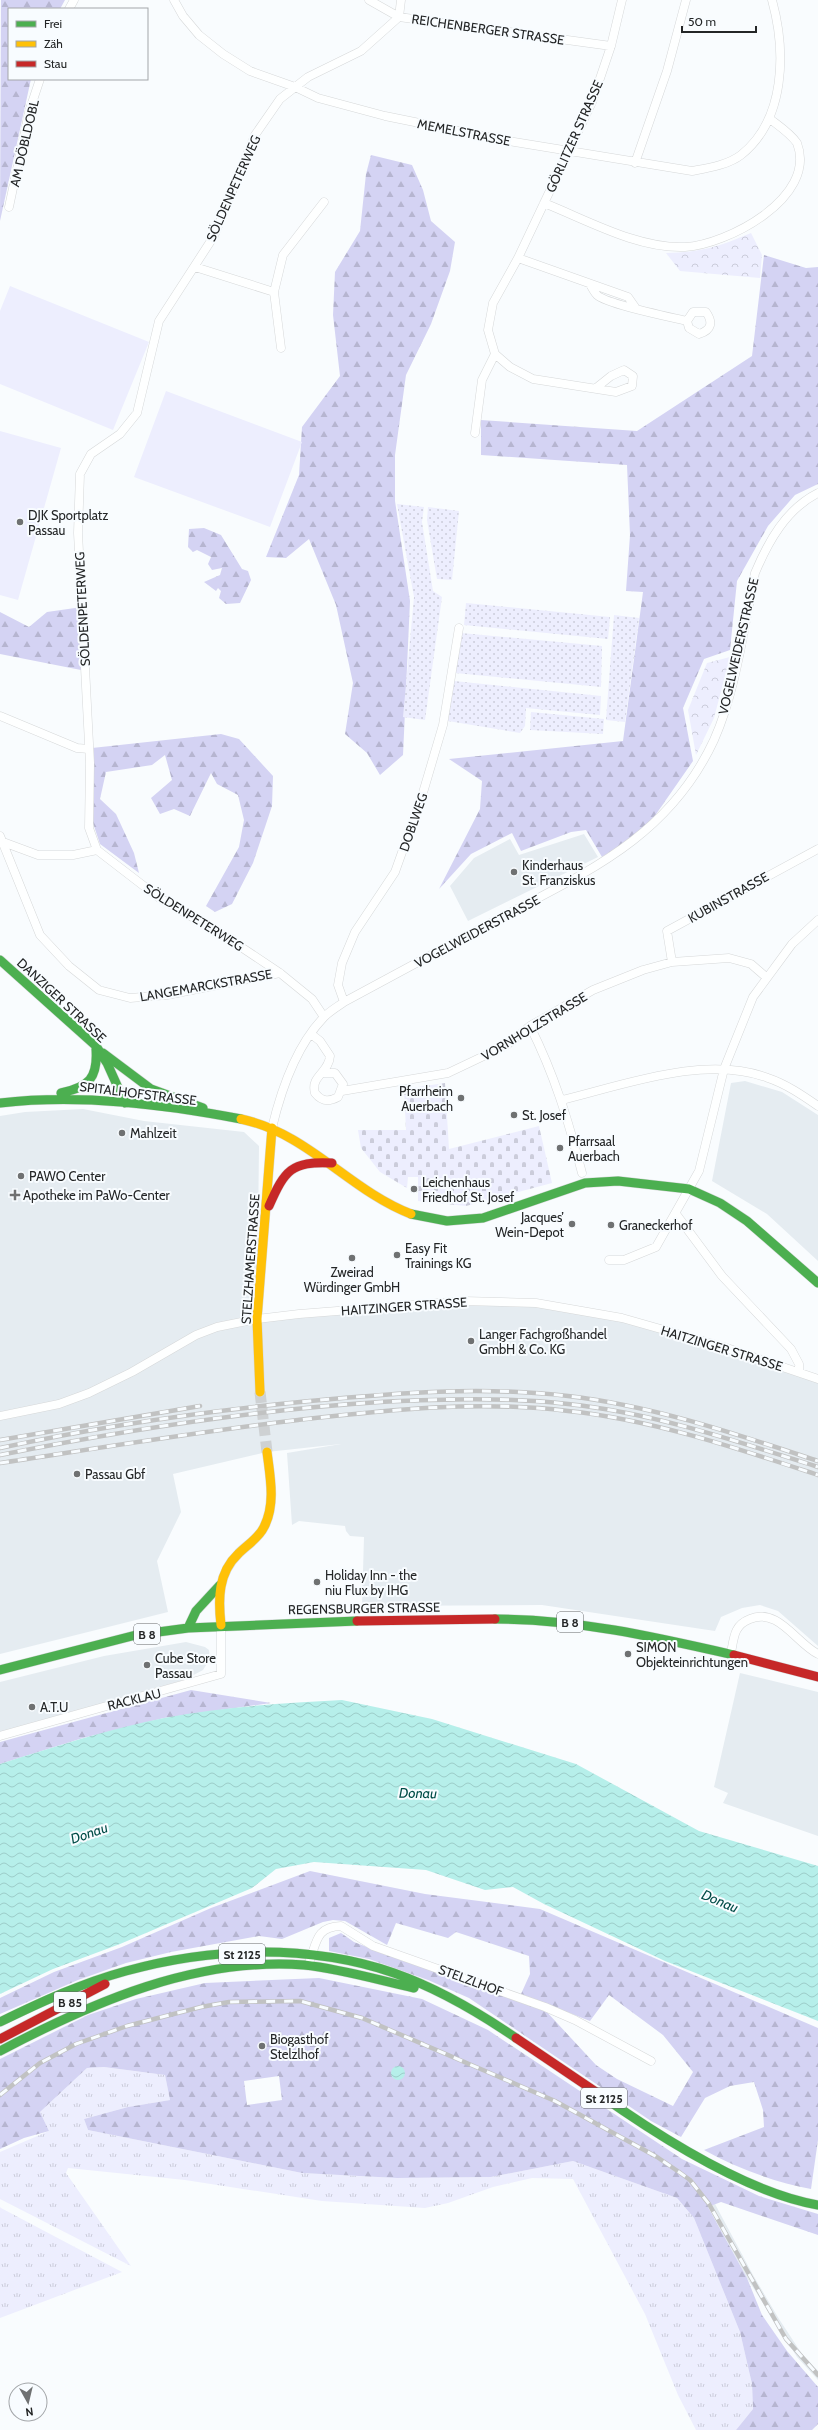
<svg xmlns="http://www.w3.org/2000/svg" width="818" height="2430" viewBox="0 0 818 2430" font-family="Cabin,sans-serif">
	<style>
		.built { fill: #e5ecf1 }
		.grass { fill: url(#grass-tufts) }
		.forest { fill: url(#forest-firs); fill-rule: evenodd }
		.cemetery { fill: url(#cemetery-stones) }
		.park { fill: url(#park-crowns) }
		.garden { fill: url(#garden-dots) }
		.pitch { fill: #edeefe }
		.water { fill: url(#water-waves) }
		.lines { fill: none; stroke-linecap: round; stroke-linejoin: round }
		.secondary-tunnel { stroke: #ced1d3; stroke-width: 11; stroke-dasharray: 11 5.5; stroke-linecap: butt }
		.street-casing { stroke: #d6d8d9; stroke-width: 9 }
		.fast-casing { stroke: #d6d8d9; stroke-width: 10 }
		.slow-casing { stroke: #d6d8d9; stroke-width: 10 }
		.jam-casing { stroke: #d6d8d9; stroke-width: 10 }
		.street { stroke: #feffff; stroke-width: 8 }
		.fast { stroke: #4caf50; stroke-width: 9 }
		.slow { stroke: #ffc107; stroke-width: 9 }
		.jam { stroke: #c62828; stroke-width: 9 }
		.rail-casing { stroke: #c1c2c2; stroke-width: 4.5 }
		.rail { stroke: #f8fcff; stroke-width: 3; stroke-dasharray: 9; stroke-linecap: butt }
		.poi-dot { fill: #6f7172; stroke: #f8fcff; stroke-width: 1.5 }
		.labels { text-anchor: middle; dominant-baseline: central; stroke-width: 4; stroke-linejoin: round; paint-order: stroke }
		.shield { fill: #f8fcff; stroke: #646668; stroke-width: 1 }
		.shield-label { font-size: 12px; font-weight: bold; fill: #242627 }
		.street-label { font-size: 13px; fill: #242627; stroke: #f8fcff }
		.poi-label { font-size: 13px; fill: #242627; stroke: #f8fcff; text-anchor: start }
		.water-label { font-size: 14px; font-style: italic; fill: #004c47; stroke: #f8fcff }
	</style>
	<defs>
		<pattern id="grass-tufts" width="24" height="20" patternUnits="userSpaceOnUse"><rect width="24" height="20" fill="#edeefe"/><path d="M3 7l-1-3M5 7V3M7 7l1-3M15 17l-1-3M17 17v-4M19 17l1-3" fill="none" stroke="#cbccda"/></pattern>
		<pattern id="forest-firs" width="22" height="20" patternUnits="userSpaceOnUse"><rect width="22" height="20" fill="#d4d3f3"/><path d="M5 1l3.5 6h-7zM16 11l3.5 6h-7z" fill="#b6b5d0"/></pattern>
		<pattern id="cemetery-stones" width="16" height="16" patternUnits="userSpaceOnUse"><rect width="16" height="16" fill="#edeefe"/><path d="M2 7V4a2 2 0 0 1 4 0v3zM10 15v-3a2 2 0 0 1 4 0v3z" fill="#cbccda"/></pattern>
		<pattern id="park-crowns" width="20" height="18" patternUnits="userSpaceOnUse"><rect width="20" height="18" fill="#edeefe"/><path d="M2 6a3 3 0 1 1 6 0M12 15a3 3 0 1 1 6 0" fill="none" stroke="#cbccda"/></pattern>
		<pattern id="garden-dots" width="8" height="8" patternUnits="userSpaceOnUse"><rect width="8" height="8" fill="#edeefe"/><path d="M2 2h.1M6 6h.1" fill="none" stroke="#cbccda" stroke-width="1.8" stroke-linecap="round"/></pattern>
		<pattern id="water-waves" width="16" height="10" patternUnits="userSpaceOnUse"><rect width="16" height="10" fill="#b6efea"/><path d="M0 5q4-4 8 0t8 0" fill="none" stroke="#9ccdc9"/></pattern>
	</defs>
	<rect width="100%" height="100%" fill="#f9fcfe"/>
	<path class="built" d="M584 834 598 857 468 921 450 886 474 858 510 839 519 855Z
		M745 1081 782 1092 818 1115V1261L767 1214 712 1181 731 1083Z
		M83 1109 144 1121 244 1132 259 1146 257 1319 484 1301 607 1315 818 1378V1646L778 1611 760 1605 742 1608 721 1617 715 1631 542 1605 362 1606 364 1537 350 1536 346 1531 345 1526 299 1521 292 1525 287 1453 341 1444 267 1452 173 1474 181 1512 157 1561 168 1612 0 1654V1116L25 1112Z
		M186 1642 205 1647 209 1650 210 1659 203 1670 184 1680 0 1733V1682L104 1656Z
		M740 1673 818 1692V1836L723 1803 728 1793 714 1787Z
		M715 2204 753 2275 779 2319 802 2354 818 2371V2380L797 2357 747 2278 708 2207Z"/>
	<path class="grass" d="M104 2067 165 2075 170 2100 128 2107 84 2119 88 2130 302 2173 397 2178 491 2177 573 2161 677 2198 694 2218 740 2332 752 2384 753 2409 736 2430H696L678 2395 645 2314 573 2179 532 2178 493 2187 448 2203 425 2208 322 2201 185 2180 68 2168 66 2173 131 2266 0 2199V2152L49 2131 40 2112 87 2068Z
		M0 2207 1 2208 122 2272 0 2318Z"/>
	<path class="forest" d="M1 0H65L60 9H9V79H31L0 221Z
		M371 155 412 165 423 190 431 221 455 242 450 271 431 324 406 375 395 455V501L410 601 403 755 380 775 367 753 345 734 353 683 336 605 309 539 286 558 266 557 299 475 302 427 340 376 333 315 335 272 360 231 366 174Z
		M764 255 806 268 818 267V484L795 495 768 526 737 581 730 650 704 659 683 708 693 761 652 820 626 842 602 857 586 830 571 832 521 851 512 833 471 854 439 889 480 809 482 781 449 759 623 741 643 592 626 591 630 535 627 465 481 455V420L637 431 752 356Z
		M204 528 221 535 242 569 248 571 251 580 240 603 226 604 219 598 221 591 218 588 216 591 204 582 220 575 222 568 212 570 208 564 211 557 197 550 193 552 188 547 189 529Z
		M82 607 86 671 0 654V612L29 627 47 612Z
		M221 734 239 739 273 776 272 806 253 863 232 904 215 912 206 906 239 847 244 820 238 795 217 784 211 773 190 816 174 809 160 814 151 798 172 780 165 755 152 765 106 772 100 799 116 814 134 853 139 873 100 844 93 823 92 748Z
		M191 1690 271 1703 164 1718 83 1738 0 1764V1742Z
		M310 1871 425 1894 540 1909 818 2028V2140L811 2189C774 2182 736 2168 704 2150L764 2127 763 2110 754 2082 730 2086 705 2098 681 2137 651 2121 469 1998 428 1980 369 1959 329 1951V1938L341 1933 354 1942 367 1947 448 1974 545 2010 596 2065 617 2079 673 2106 693 2072 663 2035 609 1995 590 2021 521 1994 530 1974 529 1956 456 1932 448 1938 396 1923 387 1945 345 1921 333 1920 323 1922 282 1939 259 1936 171 1952 126 1963 78 1980 0 2014V1998L54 1972 122 1947 211 1908Z
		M319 1978 422 1999 488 2030 682 2159 759 2196 818 2214V2235L721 2202 708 2207 747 2278 762 2315 787 2351 818 2387V2424L812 2430H736L753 2409 752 2384 740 2332 694 2218 677 2198 573 2161 491 2177 397 2178 302 2173 88 2130 84 2119 128 2107 170 2100 165 2075 104 2067 87 2068 40 2112 49 2131 24 2138 0 2149V2059L88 2015 136 1999 205 1983ZM279 2076 282 2100 247 2105 244 2081Z"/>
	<path class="cemetery" d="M445 1083 449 1149 539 1126 552 1183 466 1206 418 1201V1177H408L407 1188 380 1172 361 1148 358 1130H406L404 1089Z"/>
	<path class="park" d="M751 233 762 255 760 278 680 271 666 253C701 252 718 247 751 233Z
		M730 657 714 718 696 755 688 710 707 663Z"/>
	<path class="garden" d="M397 504 424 507 422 522 433 591 442 597 425 720 403 717 414 597Z
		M428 507 459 511 452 580 437 579 427 520Z
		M466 603 610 617 608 639 464 625Z
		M614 615 639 618 625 722 606 720Z
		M461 633 602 646 601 687 455 673Z
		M454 681 601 696 600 715 526 708 525 726 520 733 448 721Z
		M531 712 604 719 603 734 530 730Z"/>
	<path class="pitch" d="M10 286 149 342 113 430 0 384V311Z
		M166 391 302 442 270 527 134 477Z
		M0 431 61 448 18 600 0 595Z"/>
	<path class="water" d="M342 1700 432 1719 576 1764 699 1831 818 1866V2021L665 1961 544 1904 513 1887 485 1890 426 1870 314 1862 276 1869 252 1888 120 1944 53 1969 0 1994V1764C54 1747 108 1729 164 1718 223 1707 282 1703 342 1700Z
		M391 2073a7 7 0 1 1 14 0a7 7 0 1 1-14 0Z"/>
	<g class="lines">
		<path class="secondary-tunnel" d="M260 1392 267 1452"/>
		<defs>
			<path id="street" d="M174 0 183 16 199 35 223 54 250 71 295 87 318 98 385 116 508 141 692 171C708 168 728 165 741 155 786 119 786 51 772 0
				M369 0 399 17 611 46
				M69 9 74 0
				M635 163 667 71 686 0
				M544 203C587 220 638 249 685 247 726 245 818 198 797 143 790 133 779 126 770 119
				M9 207 29 112 40 79
				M518 258 628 297 635 307
				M195 267 274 292 283 255 324 202
				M590 284C592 288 594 292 597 295 606 304 670 317 687 321L689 328 699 334C712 330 713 322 706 312H693L687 321
				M274 292 281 348
				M596 388 611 376 624 370 633 376 632 386 616 392 533 379 510 367 495 354 488 330 493 303 518 258 592 102 611 46 622 0
				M475 433 482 380 495 354
				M0 716 77 748 89 749
				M0 836 40 935 69 966 99 990 130 998 167 995 280 973
				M3 842 38 855H73L97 850
				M672 962 667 931 818 849
				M344 1002 338 985 342 963 355 932 395 872 422 796 443 725 459 628
				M324 1017 312 999 280 973 223 935 158 897 97 850 89 828 90 763 78 533 80 474 91 454 120 434 137 413 159 321 214 236 255 135 280 99 308 77 361 51 399 17 401 0
				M530 1026C555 1076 568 1120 582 1173
				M311 1034 320 1041 330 1056C329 1073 310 1076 315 1093 322 1102 329 1102 338 1097L343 1084 335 1073H322
				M342 1091 448 1073 507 1045 530 1026 593 990 643 970 672 962 729 958 751 964 766 977
				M562 1100C624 1085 706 1054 768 1078 786 1084 802 1095 818 1106
				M272 1128C281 1090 296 1046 324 1017 330 1011 337 1007 344 1002 395 974 447 947 498 919 587 872 669 837 714 740 736 691 744 627 755 573 768 542 786 509 818 493
				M676 1214 722 1276 791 1349 799 1364V1372
				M609 1260H624L656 1247 699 1171 724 1069 753 997 792 944 818 920
				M0 1416 59 1404 89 1393 132 1372 196 1335 217 1327 257 1319 299 1314 464 1301 536 1303 622 1318 724 1347 818 1379
				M731 1653C734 1637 734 1625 750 1619 778 1607 796 1643 818 1654
				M0 1736 221 1674V1625
				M310 1960C317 1940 317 1927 341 1926L373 1946 545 2007 575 2020 651 2061"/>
			<path id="fast" d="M0 960 96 1046 107 1063 125 1103
				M103 1053 151 1089 203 1108
				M61 1093C89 1087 98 1078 96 1049
				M0 1103C80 1094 162 1104 241 1119
				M411 1214 447 1221 483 1218 585 1183 618 1181 689 1189 720 1203 747 1221 818 1283
				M495 1619C577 1619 655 1637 734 1655
				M188 1628 196 1611 220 1585
				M0 1670 136 1635 188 1628 357 1621
				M0 2022C41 2002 82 1983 126 1971 212 1947 309 1944 394 1973 437 1988 478 2012 516 2038
				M0 2051C93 2002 196 1957 304 1965 342 1969 378 1980 414 1988
				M599 2094C657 2135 748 2193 818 2205"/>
			<path id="slow" d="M241 1119C308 1133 349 1190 411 1214
				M260 1392 257 1319 272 1128
				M221 1625C218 1599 218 1573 238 1554 247 1545 259 1538 264 1527 276 1504 270 1476 267 1452"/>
			<path id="jam" d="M269 1206C285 1170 291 1161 332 1163
				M357 1621 495 1619
				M734 1655 818 1677
				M516 2038 599 2094
				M0 2039 105 1984"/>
		</defs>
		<use href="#street" class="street-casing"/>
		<use href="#fast" class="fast-casing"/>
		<use href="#slow" class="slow-casing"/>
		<use href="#jam" class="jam-casing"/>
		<use href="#street" class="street"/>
		<use href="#fast" class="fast"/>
		<use href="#slow" class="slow"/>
		<use href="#jam" class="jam"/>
		<defs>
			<path id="rail" d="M0 1440 200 1406
				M0 1448C102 1426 206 1411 310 1401 395 1393 482 1386 568 1396 654 1406 736 1434 818 1461
				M0 1455C125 1430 253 1410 380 1402 443 1399 505 1397 568 1404 654 1413 736 1441 818 1467
				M0 1463C99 1448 198 1432 298 1420 388 1410 477 1400 568 1411 654 1420 736 1448 818 1475
				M0 2095 40 2063 76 2044 127 2026 201 2007 229 2002 300 2001 362 2018 555 2101 657 2157 679 2172 690 2180 709 2204 786 2339 818 2375"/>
		</defs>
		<use href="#rail" class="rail-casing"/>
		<use href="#rail" class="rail"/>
	</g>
	<g class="poi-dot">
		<circle cx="20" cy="522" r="4"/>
		<circle cx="514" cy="872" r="4"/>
		<circle cx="461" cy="1098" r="4"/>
		<circle cx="514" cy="1115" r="4"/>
		<circle cx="122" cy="1133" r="4"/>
		<circle cx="560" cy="1148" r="4"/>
		<circle cx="21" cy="1176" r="4"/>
		<circle cx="414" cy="1189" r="4"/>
		<path d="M13 1189h4v4h4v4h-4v4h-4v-4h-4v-4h4z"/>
		<circle cx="572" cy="1224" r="4"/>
		<circle cx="611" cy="1225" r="4"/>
		<circle cx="397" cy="1255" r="4"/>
		<circle cx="352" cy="1258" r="4"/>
		<circle cx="471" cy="1341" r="4"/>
		<circle cx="77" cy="1474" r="4"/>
		<circle cx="317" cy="1582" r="4"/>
		<circle cx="628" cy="1654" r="4"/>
		<circle cx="147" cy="1665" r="4"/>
		<circle cx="32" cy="1707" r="4"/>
		<circle cx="262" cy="2046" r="4"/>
	</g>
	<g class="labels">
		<g class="shield">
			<rect x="557" y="1612" width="26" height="20" rx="3"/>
			<rect x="134" y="1624" width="26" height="20" rx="3"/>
			<rect x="219" y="1944" width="46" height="20" rx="3"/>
			<rect x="54" y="1992" width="32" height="20" rx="3"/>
			<rect x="581" y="2088" width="46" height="20" rx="3"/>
		</g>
		<g class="shield-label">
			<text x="570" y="1622">B 8</text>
			<text x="147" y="1634">B 8</text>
			<text x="242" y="1954">St 2125</text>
			<text x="70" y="2002">B 85</text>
			<text x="604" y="2098">St 2125</text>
		</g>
		<g class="street-label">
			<text transform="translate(488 29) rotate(8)">REICHENBERGER STRASSE</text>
			<text transform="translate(464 132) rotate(11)">MEMELSTRASSE</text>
			<text transform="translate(574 136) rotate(-66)">GÖRLITZER STRASSE</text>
			<text transform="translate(24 143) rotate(-77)">AM DÖBLDOBL</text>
			<text transform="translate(233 188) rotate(-66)">SÖLDENPETERWEG</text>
			<text transform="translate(82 609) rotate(-93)">SÖLDENPETERWEG</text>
			<text transform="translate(738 646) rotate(-77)">VOGELWEIDERSTRASSE</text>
			<text transform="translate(413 822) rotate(-71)">DOBLWEG</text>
			<text transform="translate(728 897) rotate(-29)">KUBINSTRASSE</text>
			<text transform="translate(194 917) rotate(32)">SÖLDENPETERWEG</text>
			<text transform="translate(477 931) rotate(-28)">VOGELWEIDERSTRASSE</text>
			<text transform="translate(206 985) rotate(-10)">LANGEMARCKSTRASSE</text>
			<text transform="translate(62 1000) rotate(43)">DANZIGER STRASSE</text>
			<text transform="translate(534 1026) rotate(-31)">VORNHOLZSTRASSE</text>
			<text transform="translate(138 1093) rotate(7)">SPITALHOFSTRASSE</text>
			<text transform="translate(250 1259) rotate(-86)">STELZHAMERSTRASSE</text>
			<text transform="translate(404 1306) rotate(-4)">HAITZINGER STRASSE</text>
			<text transform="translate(722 1348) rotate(17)">HAITZINGER STRASSE</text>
			<text transform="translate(364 1608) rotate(-1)">REGENSBURGER STRASSE</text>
			<text transform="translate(134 1699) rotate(-14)">RACKLAU</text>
			<text transform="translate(471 1980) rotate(20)">STELZLHOF</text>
		</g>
		<g class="poi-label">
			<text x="28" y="515">DJK Sportplatz<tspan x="28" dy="15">Passau</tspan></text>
			<text x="522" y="865">Kinderhaus<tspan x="522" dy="15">St. Franziskus</tspan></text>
			<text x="453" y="1091" text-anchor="end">Pfarrheim<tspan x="453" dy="15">Auerbach</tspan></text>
			<text x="522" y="1115">St. Josef</text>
			<text x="130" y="1133">Mahlzeit</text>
			<text x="568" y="1141">Pfarrsaal<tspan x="568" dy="15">Auerbach</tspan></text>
			<text x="29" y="1176">PAWO Center</text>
			<text x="422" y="1182">Leichenhaus<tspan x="422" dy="15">Friedhof St. Josef</tspan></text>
			<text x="23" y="1195">Apotheke im PaWo-Center</text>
			<text x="564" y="1217" text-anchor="end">Jacques’<tspan x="564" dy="15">Wein-Depot</tspan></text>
			<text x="619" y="1225">Graneckerhof</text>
			<text x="405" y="1248">Easy Fit<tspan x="405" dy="15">Trainings KG</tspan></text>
			<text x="352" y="1272" text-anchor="middle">Zweirad<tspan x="352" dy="15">Würdinger GmbH</tspan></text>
			<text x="479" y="1334">Langer Fachgroßhandel<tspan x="479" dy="15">GmbH &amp; Co. KG</tspan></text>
			<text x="85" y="1474">Passau Gbf</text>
			<text x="325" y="1575">Holiday Inn - the<tspan x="325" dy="15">niu Flux by IHG</tspan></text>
			<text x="636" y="1647">SIMON<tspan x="636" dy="15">Objekteinrichtungen</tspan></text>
			<text x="155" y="1658">Cube Store<tspan x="155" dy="15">Passau</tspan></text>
			<text x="40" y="1707">A.T.U</text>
			<text x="270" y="2039">Biogasthof<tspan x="270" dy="15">Stelzlhof</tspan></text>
		</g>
		<g class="water-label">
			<text transform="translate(418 1793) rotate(1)">Donau</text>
			<text transform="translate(89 1833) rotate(-19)">Donau</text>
			<text transform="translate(720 1901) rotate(23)">Donau</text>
		</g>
	</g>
	<rect x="8" y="8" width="140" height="72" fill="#f8fcff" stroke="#a3a6a9"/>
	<rect x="16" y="21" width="20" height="6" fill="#4caf50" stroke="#a3a6a9"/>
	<text x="44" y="28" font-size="12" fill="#242627">Frei</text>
	<rect x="16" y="41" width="20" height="6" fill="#ffc107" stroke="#a3a6a9"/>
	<text x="44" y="48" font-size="12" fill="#242627">Zäh</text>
	<rect x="16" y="61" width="20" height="6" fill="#c62828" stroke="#a3a6a9"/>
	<text x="44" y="68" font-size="12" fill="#242627">Stau</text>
	<g transform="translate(28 2402) rotate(172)"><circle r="19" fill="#f8fcff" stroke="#a3a6a9"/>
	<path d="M0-3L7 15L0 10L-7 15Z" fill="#6f7172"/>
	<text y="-6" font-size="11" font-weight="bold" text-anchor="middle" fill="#242627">N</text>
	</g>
	<path d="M682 26v6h74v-6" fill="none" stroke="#242627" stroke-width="2"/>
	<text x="688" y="26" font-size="12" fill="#242627" stroke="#f8fcff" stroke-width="3" paint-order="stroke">50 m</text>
</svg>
